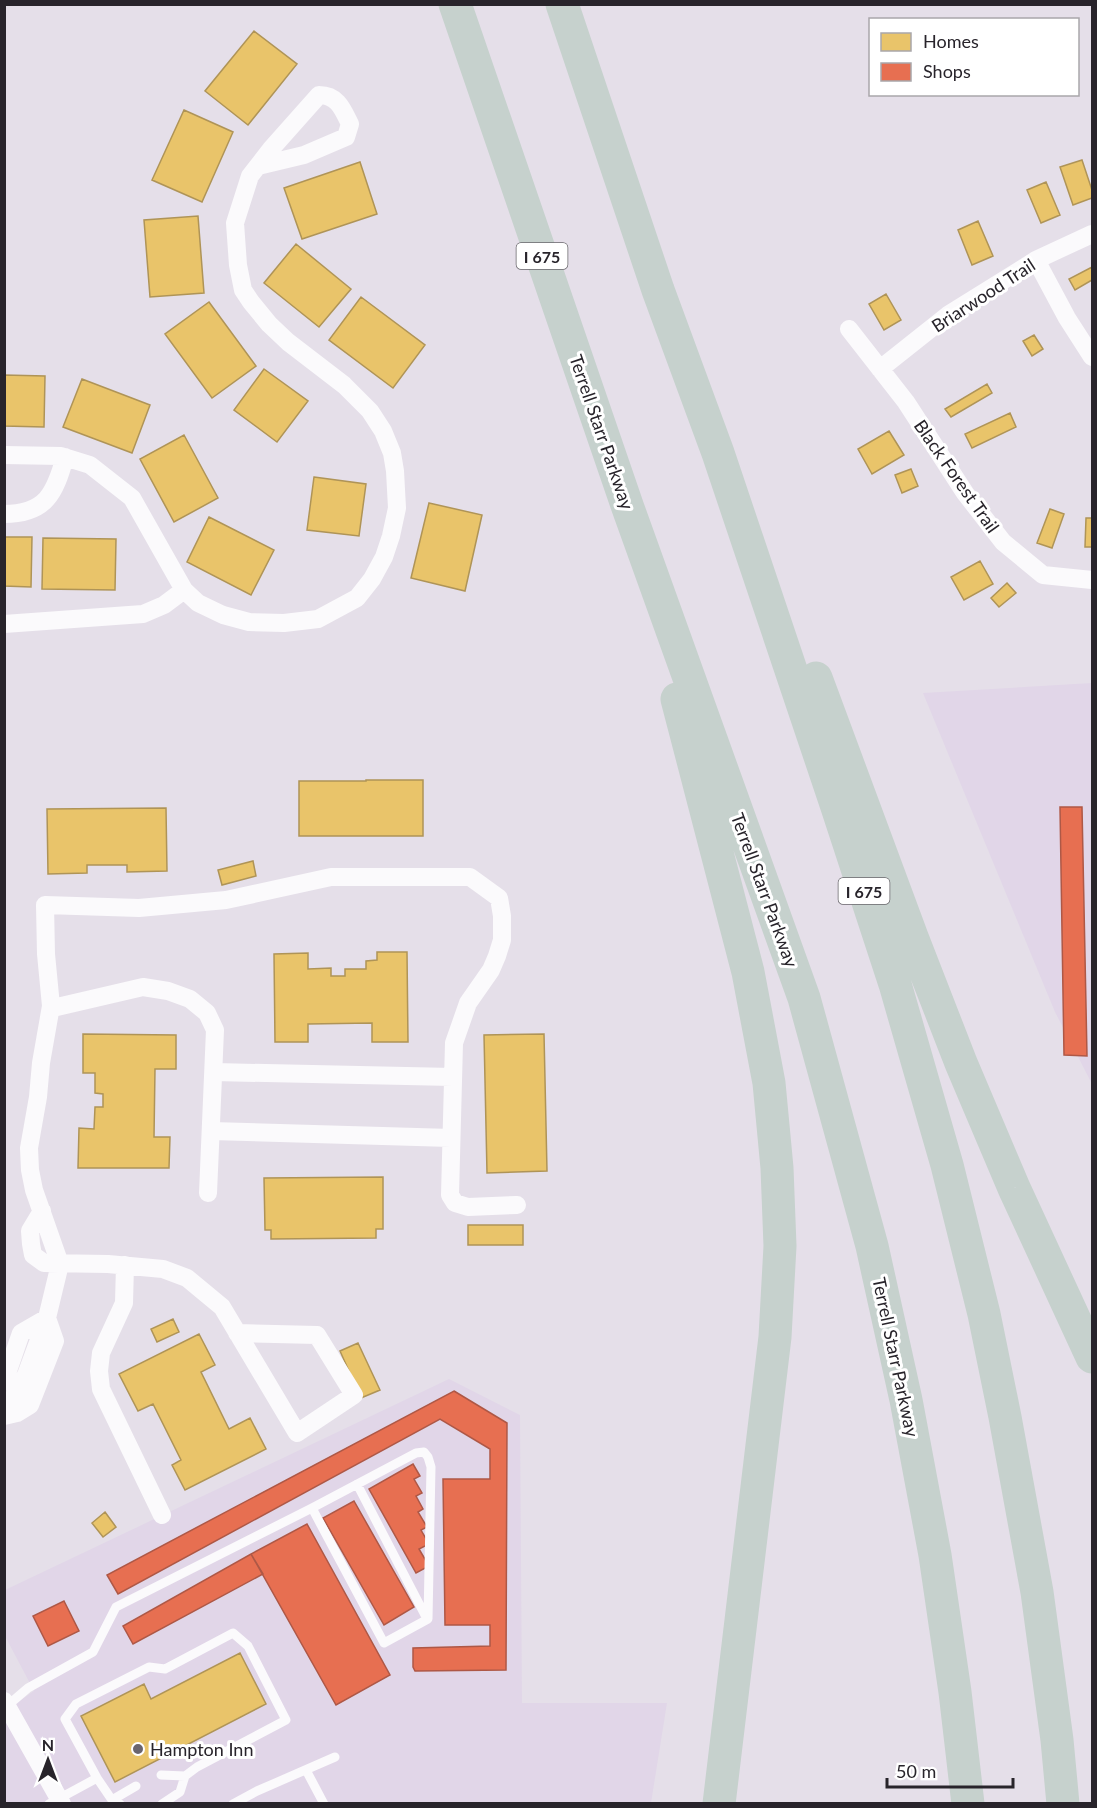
<svg xmlns="http://www.w3.org/2000/svg" width="1097" height="1808" viewBox="0 0 1097 1808" font-family="Lato,sans-serif">
	<style>
		.built { fill: #e1d6e8 }
		.homes { fill: #e9c46a; stroke: #af9457; stroke-width: 1.5 }
		.shops { fill: #e76f51; stroke: #ae5846; stroke-width: 1.5 }
		.lines { fill: none; stroke-linecap: round; stroke-linejoin: round }
		.service { stroke: #fbfafc; stroke-width: 9 }
		.minor { stroke: #fbfafc; stroke-width: 18 }
		.motorway { stroke: #c6d1cd; stroke-width: 33 }
		.poi-dot { fill: #6a656e; stroke: #fff; stroke-width: 2 }
		.labels { text-anchor: middle; dominant-baseline: central; stroke-width: 6; stroke-linejoin: round; paint-order: stroke }
		.shield { fill: #fff; stroke: #68666b; stroke-width: 1.5 }
		.shield-label { font-size: 16px; font-weight: bold; fill: #28242b }
		.street-label { font-size: 18px; fill: #28242b; stroke: #fff }
		.poi-label { font-size: 18px; fill: #28242b; stroke: #fff; text-anchor: start }
	</style>
	<rect width="100%" height="100%" fill="#e5dfe9"/>
	<path class="built" d="M1092 683V1084L1055 1012 923 693Z
		M449 1379 520 1415 522 1703H667L651 1803 5 1804V1711L34 1691 5 1636V1590Z"/>
	<path class="homes" d="M254 31 297 64 248 125 205 91Z
		M184 110 233 132 202 202 152 180Z
		M1082 160 1092 190V198L1073 205 1060 167Z
		M360 162 377 214 302 239 284 188Z
		M1046 182 1060 215 1041 223 1027 190Z
		M198 216 204 293 150 297 144 220Z
		M978 221 993 256 972 265 958 230Z
		M296 244 351 289 319 327 264 283Z
		M1092 267V280L1075 290 1069 279Z
		M886 294 901 320 884 330 869 304Z
		M361 297 425 345 393 388 329 340Z
		M209 302 256 366 212 398 165 334Z
		M1034 335 1043 349 1032 356 1023 341Z
		M264 369 308 401 277 442 234 410Z
		M4 375 45 376 44 427 4 426Z
		M82 379 150 405 132 453 63 427Z
		M987 384 992 393 951 417 945 409Z
		M1010 413 1016 427 972 448 965 434Z
		M889 431 904 455 872 474 858 449Z
		M184 435 218 498 174 522 140 459Z
		M911 469 918 486 902 493 895 475Z
		M314 477 366 484 359 536 307 530Z
		M429 503 482 515 465 591 411 578Z
		M1050 509 1064 514 1052 548 1037 543Z
		M209 517 274 550 251 595 187 562Z
		M1086 518H1092V547H1085Z
		M4 537H32L31 587 4 586Z
		M43 538 116 539 115 590 42 589Z
		M980 561 993 584 964 600 951 577Z
		M1007 583 1016 593 999 607 991 598Z
		M366 780H423V836H299V781H366Z
		M166 808 167 871 127 872V865H87V873L48 874 47 809Z
		M253 861 256 876 222 885 218 870Z
		M377 952H407L408 1042H372V1023L308 1024V1042H275L274 954 308 953V969L331 968V976H345V969H366V961L377 960Z
		M83 1034 176 1035V1069H155L154 1137H170L169 1168H78L79 1128 94 1129 95 1107H103V1094L95 1093V1073H83Z
		M544 1034 547 1171 487 1173 484 1035Z
		M383 1177V1229H376V1238L271 1239V1230H265L264 1178Z
		M468 1225H523V1245H468Z
		M173 1319 179 1332 157 1342 151 1329Z
		M199 1334 215 1365 201 1372 229 1429 250 1418 266 1449 185 1490 172 1465 181 1460 153 1404 138 1411 119 1374Z
		M358 1343 380 1390 361 1398 340 1351Z
		M105 1512 116 1527 103 1537 92 1523Z
		M240 1653 266 1704 115 1782 81 1716 144 1684 151 1699Z"/>
	<path class="shops" d="M1060 807H1082L1087 1056 1064 1055Z
		M454 1391 507 1423 506 1670 415 1671 413 1667V1648L490 1646V1625H445L443 1479H490V1449L440 1419 118 1594 107 1575Z
		M413 1464 420 1476 414 1479 422 1493 416 1496 423 1509 418 1512 427 1527 421 1530 429 1544 419 1549 429 1566 416 1573 369 1489Z
		M354 1501 414 1607 384 1625 323 1518Z
		M307 1524 390 1675 336 1705 251 1554Z
		M251 1554 263 1574 133 1644 123 1626Z
		M64 1601 79 1631 48 1646 33 1616Z"/>
	<g class="lines">
		<path class="service" d="M357 1484 426 1617
			M7 1706 28 1688 93 1652 116 1607 312 1508 416 1453 424 1452 428 1457 431 1467 428 1619 384 1643 312 1508
			M306 1770 324 1804
			M161 1775 185 1776
			M97 1778 65 1719 76 1704 149 1667 165 1669 233 1633 248 1646 286 1720 197 1767 185 1776 180 1792 162 1804
			M112 1800 136 1786
			M49 1804 97 1778 112 1800 120 1804
			M233 1804 257 1791 335 1757"/>
		<path class="minor" d="M1036 260 1067 318 1092 357
			M849 329 906 402 965 493 1003 542 1043 575 1092 580
			M880 369 948 315 1036 260 1092 234
			M4 455 61 456 90 465 132 498 184 590 198 603 223 615 249 622 284 623 318 619 357 598 372 579 384 557 391 536 397 508 395 471 392 453 383 431 370 411 344 385 288 342 269 324 251 302 243 290 238 265 235 223 250 176 271 149 319 95C338 95 343 110 350 124L346 137 304 155 258 166
			M4 514C46 514 55 493 65 457
			M4 624 143 614 164 605 184 590
			M51 1006 57 1007 143 987 168 991 190 999 207 1013 215 1030 208 1193
			M214 1072 453 1077
			M211 1131 451 1138
			M42 1211 30 1231 31 1244 33 1255 44 1263 108 1264 163 1269 187 1278 222 1307 297 1433 354 1395 317 1335 237 1333
			M125 1265 124 1303 101 1353 99 1371 101 1389 162 1515
			M4 1382 21 1333 47 1318
			M4 1410 7 1408 26 1375 47 1318 60 1264 34 1190 30 1170 29 1148 38 1097 41 1063 51 1006 46 954 45 905 139 908 226 900 331 877H470L499 898 502 916V940L497 956 491 970 468 1003 454 1043 450 1195 455 1203 468 1207 517 1205
			M4 1416 17 1413 30 1405 55 1341 47 1318
			M4 1701 62 1804"/>
		<path class="motorway" d="M455 4 628 508 804 998 872 1246 906 1400 935 1555 955 1692 968 1804
			M562 4 658 290 718 453 837 807 895 984 947 1165 984 1314 1005 1417 1037 1592 1057 1740 1063 1804
			M816 678 912 937 961 1063 1014 1188 1092 1357
			M677 699 748 972 769 1083 777 1168 780 1246 775 1337 719 1804"/>
	</g>
	<circle class="poi-dot" cx="138" cy="1749" r="6"/>
	<g class="labels">
		<g class="shield">
			<rect x="516.5" y="243" width="51" height="26" rx="4.5"/>
			<rect x="838.5" y="878" width="51" height="26" rx="4.5"/>
		</g>
		<g class="shield-label">
			<text x="542" y="256">I 675</text>
			<text x="864" y="891">I 675</text>
		</g>
		<g class="street-label">
			<text transform="translate(983 295) rotate(-33)">Briarwood Trail</text>
			<text transform="translate(602 432) rotate(71)">Terrell Starr Parkway</text>
			<text transform="translate(957 476) rotate(55)">Black Forest Trail</text>
			<text transform="translate(765 890) rotate(70)">Terrell Starr Parkway</text>
			<text transform="translate(896 1357) rotate(78)">Terrell Starr Parkway</text>
		</g>
		<g class="poi-label">
			<text x="150" y="1749">Hampton Inn</text>
		</g>
	</g>
	<rect width="1097" height="1808" fill="none" stroke="#28242b" stroke-width="12"/>
	<rect x="869" y="18" width="210" height="78" fill="#ffffff" stroke="#a9a7aa" stroke-width="1.5"/>
	<rect x="881" y="33" width="30" height="18" fill="#e9c46a" stroke="#a9a7aa" stroke-width="1.5"/>
	<text x="923" y="48" font-size="18" fill="#28242b">Homes</text>
	<rect x="881" y="63" width="30" height="18" fill="#e76f51" stroke="#a9a7aa" stroke-width="1.5"/>
	<text x="923" y="78" font-size="18" fill="#28242b">Shops</text>
	<g transform="translate(48 1760)" stroke="#ffffff" stroke-width="4.5" paint-order="stroke">
	<path d="M0-4.5L10 22L0 15L-10 22Z" fill="#28242b"/>
	<text y="-9" font-size="16" font-weight="bold" text-anchor="middle" fill="#28242b">N</text>
	</g>
	<path d="M887 1778v9h126v-9" fill="none" stroke="#28242b" stroke-width="3"/>
	<text x="896" y="1778" font-size="18" fill="#28242b" stroke="#ffffff" stroke-width="4.5" paint-order="stroke">50 m</text>
</svg>
